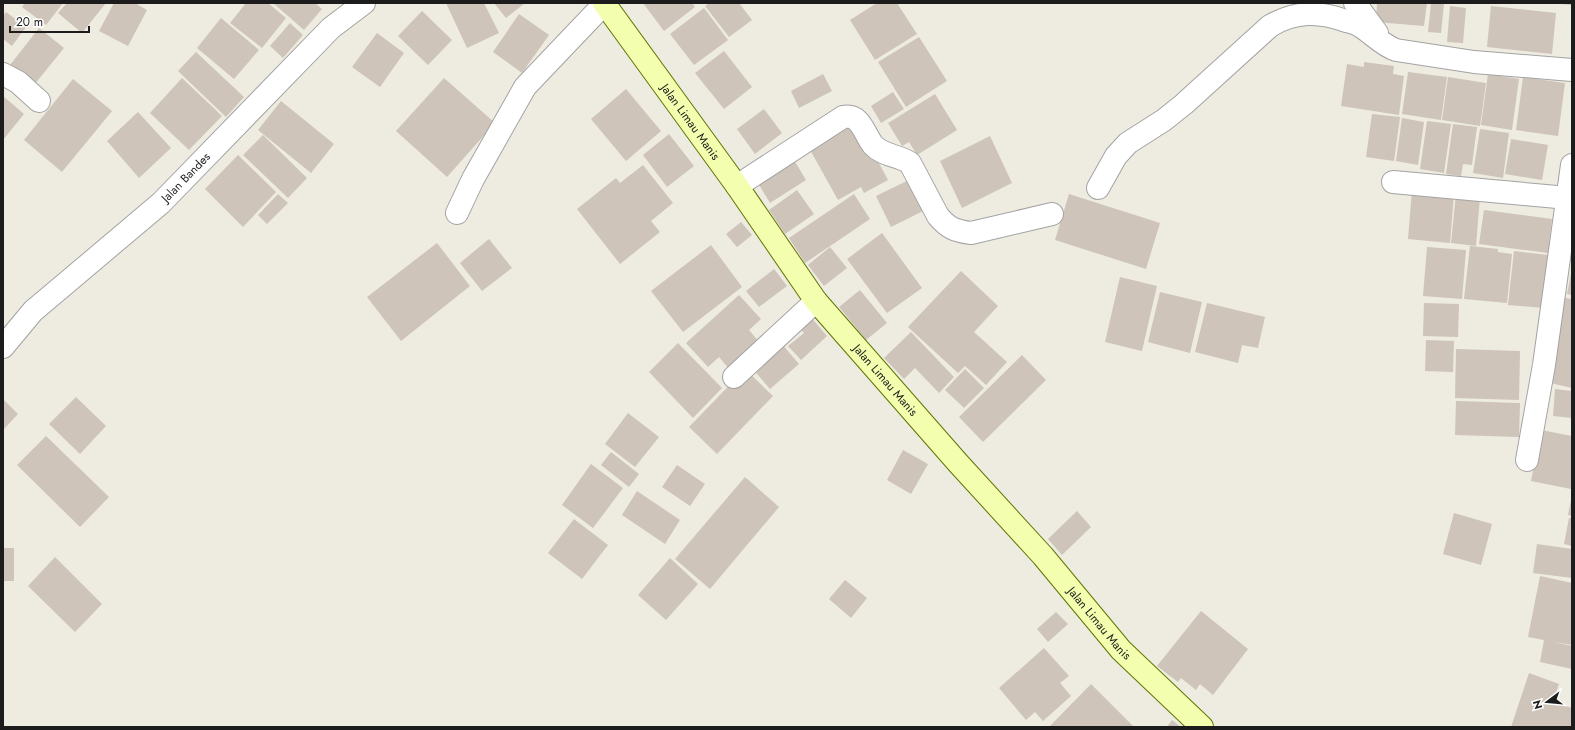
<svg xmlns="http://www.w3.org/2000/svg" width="1575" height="730" viewBox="0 0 1575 730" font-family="Jost,sans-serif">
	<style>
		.building { fill: #cec4b9 }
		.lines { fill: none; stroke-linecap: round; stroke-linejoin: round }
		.street-casing { stroke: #a3a3a3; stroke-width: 24 }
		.secondary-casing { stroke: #5f7600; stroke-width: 24 }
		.street { stroke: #fff; stroke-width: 22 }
		.secondary { stroke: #f3feaf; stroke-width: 22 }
		.labels { text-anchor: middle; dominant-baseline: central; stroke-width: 3; stroke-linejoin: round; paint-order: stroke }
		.street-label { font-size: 12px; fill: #1c1c1c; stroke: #fff }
	</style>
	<rect width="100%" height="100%" fill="#eeebe0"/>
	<path class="building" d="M25 3H63L46 25 22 7Z
		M67 3H106L82 33 58 13Z
		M114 3H135L147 10 128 46 99 31Z
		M246 3H268L286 18 262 48 230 23Z
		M273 3H315L322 9 304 30Z
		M446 3H484L499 33 467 48Z
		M494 3H525L506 18Z
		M643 3H692L695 7 664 31Z
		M709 3H739L752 20 729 37 705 6Z
		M877 3H897L917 34 875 60 850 20Z
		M1377 3H1427L1424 26 1376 22Z
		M1431 3H1444L1441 33 1428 32Z
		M1560 3H1572V5L1560 4Z
		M1450 6 1466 8 1463 43 1447 42Z
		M1491 6 1556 13 1552 54 1487 47Z
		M704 8 728 40 694 65 670 34Z
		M422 11 452 40 428 65 398 36Z
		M6 12 26 27 12 46 3 39V16Z
		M519 14 549 35 522 73 493 52Z
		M221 18 259 50 234 79 197 48Z
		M290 23 303 35 283 58 270 46Z
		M39 28 64 48 34 85 10 65Z
		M377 33 404 53 380 87 352 67Z
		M919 37 947 81 906 107 878 62Z
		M724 51 752 87 724 109 695 73Z
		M196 52 244 97 226 117 178 71Z
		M1364 62 1394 66 1393 74 1404 76 1399 115 1341 106 1347 64 1364 67Z
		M1408 72 1447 77 1441 120 1402 114Z
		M823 74 832 91 799 108 791 91Z
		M1488 74 1519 79 1512 130 1481 125Z
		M1448 77 1486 83 1480 126 1442 120Z
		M1523 77 1565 83 1558 136 1516 130Z
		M182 78 222 116 189 150 150 113Z
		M444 78 495 123 447 177 396 131Z
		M73 79 112 111 62 172 24 140Z
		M626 89 661 131 626 161 591 119Z
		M893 92 904 109 881 123 871 106Z
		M935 94 957 130 917 155 909 142 902 146 888 123Z
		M3 96 24 114 3 140Z
		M281 101 334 144 311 173 258 130Z
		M764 109 782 133 755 154 737 129Z
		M138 112 171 148 139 178 107 141Z
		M1372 114 1400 117 1394 161 1366 157Z
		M1402 118 1424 122 1418 165 1396 161Z
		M1427 121 1451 124 1444 173 1420 169Z
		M857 122 888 180 864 193 861 187 838 200 809 148Z
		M1453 124 1477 127 1472 165 1463 164 1461 176 1446 174Z
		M1480 129 1509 133 1503 178 1473 173Z
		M669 134 694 166 667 187 643 155Z
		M263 135 307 178 288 198 243 155Z
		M990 136 1012 183 962 208 940 161Z
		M1511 139 1548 145 1542 180 1505 174Z
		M238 155 276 192 243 227 205 189Z
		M791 155 806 180 770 203 755 178Z
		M643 165 673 203 651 221 660 232 620 264 577 209 616 178 620 183Z
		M917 176 931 207 891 227 876 196Z
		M797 190 814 214 785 234 769 210Z
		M1412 190 1454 194 1450 243 1408 239Z
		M278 194 288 203 267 224 258 215Z
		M854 194 870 219 805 263 789 238Z
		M1069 194 1160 223 1146 269 1055 240Z
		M1456 194 1480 197 1476 246 1451 243Z
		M1484 210 1552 219 1548 253 1479 244Z
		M741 222 752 235 737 247 726 234Z
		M882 233 922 288 887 313 847 259Z
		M489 239 512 268 482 291 460 263Z
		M437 243 470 286 401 341 367 297Z
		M711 245 742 287 683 332 651 291Z
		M1470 246 1498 249V252L1512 254 1507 303 1464 299Z
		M830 247 847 268 824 286 808 265Z
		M1427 247 1466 250 1462 299 1423 296Z
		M1514 251 1548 255 1543 308 1508 305Z
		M774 269 787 286 759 307 746 291Z
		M961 271 998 306 974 332 1007 362 986 385 965 366 958 373 908 327Z
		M1571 274H1572V295L1567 294Z
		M1120 277 1157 286 1142 351 1105 342Z
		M860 290 887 323 866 340 839 307Z
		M1160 292 1202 302 1190 353 1148 342Z
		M739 295 761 319 749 330 760 343 730 370 719 357 708 367 686 343Z
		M1565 298 1572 299V388L1546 382Z
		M1207 303 1265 317 1258 348 1242 345 1238 363 1195 352Z
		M1424 303 1459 304 1458 337 1423 336Z
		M809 315 827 336 801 360 788 346 804 333 797 325Z
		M911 332 954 377 939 393 915 368 904 379 884 358Z
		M1426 340 1454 341 1453 372 1425 371Z
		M678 343 722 388 693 418 649 372Z
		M781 343 799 364 770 389 752 368Z
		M1456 349 1520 351 1519 400 1455 398Z
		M1022 355 1046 380 983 442 959 417Z
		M745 369 773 396 717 454 689 427Z
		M965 369 984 388 964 408 945 390Z
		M1555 389 1572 391V418L1553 416Z
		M76 397 106 426 80 454 49 424Z
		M3 399 18 414 3 430Z
		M1456 401 1520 403 1519 437 1455 435Z
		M628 413 659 437 635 467 605 444Z
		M1541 430 1572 436 1571 489 1531 481Z
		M46 436 109 497 80 527 17 465Z
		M903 450 928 464 911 494 887 480Z
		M611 452 639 474 629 487 601 465Z
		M591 464 623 488 593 528 562 505Z
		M677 465 705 484 690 506 662 487Z
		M745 477 779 507 710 589 675 559Z
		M637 491 680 520 665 544 622 515Z
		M1571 500H1572V516L1568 515Z
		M1077 511 1091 527 1062 555 1048 539Z
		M1454 513 1492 524 1481 565 1443 554Z
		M1569 518H1572V546L1564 544Z
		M574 519 608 545 582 579 548 553Z
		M1537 544 1572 549V578L1533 573Z
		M3 548H14V581H3Z
		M55 557 102 604 75 632 28 586Z
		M670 558 698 584 666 620 638 595Z
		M1540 576 1572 583V645L1553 642 1572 646V669L1540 662 1544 640 1528 637Z
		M845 580 867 598 851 618 829 599Z
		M1201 611 1248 649 1213 695 1200 684 1196 690 1181 678 1178 682 1157 666Z
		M1056 612 1068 624 1048 642 1037 629Z
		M1044 648 1069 676 1060 683 1071 696 1043 721 1035 712 1026 720 999 688Z
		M1529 673 1559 684 1553 701 1572 708V727H1511Z
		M1091 684 1134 727H1049Z
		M1172 720 1181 727H1167Z"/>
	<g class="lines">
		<defs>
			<g id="street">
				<path d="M1355 3 1377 33"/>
				<path d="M3 74 18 82 39 101"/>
				<path d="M1393 182 1568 198"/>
				<path d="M737 186 843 117C861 113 864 134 873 145 883 156 898 155 910 163L938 216C948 228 955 231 971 233L1052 214"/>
				<path d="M1098 188 1116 156 1128 143 1164 120 1184 104 1270 26C1295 11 1319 11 1346 21 1351 22 1356 23 1360 26 1373 34 1382 45 1396 50L1474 62 1572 70"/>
				<path d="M457 213 473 179 525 87 605 3"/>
				<path id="s1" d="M3 347 33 311 161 203 331 28 364 3"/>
				<path d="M734 377 816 301"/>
				<path d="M1527 460 1544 365 1572 165"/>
			</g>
			<g id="secondary">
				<path id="s2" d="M604 3 737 186 816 301 958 463 1043 556 1121 650 1202 727"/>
			</g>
		</defs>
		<use href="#street" class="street-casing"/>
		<use href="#secondary" class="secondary-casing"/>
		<use href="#street" class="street"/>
		<use href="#secondary" class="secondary"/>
	</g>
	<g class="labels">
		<g class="street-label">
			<text stroke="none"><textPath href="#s2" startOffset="147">Jalan Limau Manis</textPath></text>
			<text stroke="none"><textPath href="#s1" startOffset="250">Jalan Bandes</textPath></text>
			<text stroke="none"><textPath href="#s2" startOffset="471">Jalan Limau Manis</textPath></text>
			<text stroke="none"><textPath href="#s2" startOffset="795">Jalan Limau Manis</textPath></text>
		</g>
	</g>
	<rect width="1575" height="730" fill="none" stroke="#1c1c1c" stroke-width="8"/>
	<g transform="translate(1547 702) rotate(254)" stroke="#ffffff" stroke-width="3" paint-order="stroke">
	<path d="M0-3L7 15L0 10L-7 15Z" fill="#1c1c1c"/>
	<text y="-6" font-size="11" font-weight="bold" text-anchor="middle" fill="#1c1c1c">N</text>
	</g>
	<path d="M10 26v6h79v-6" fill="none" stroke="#1c1c1c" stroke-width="2"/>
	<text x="16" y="26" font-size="12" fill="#1c1c1c" stroke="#ffffff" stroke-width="3" paint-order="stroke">20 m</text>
</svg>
